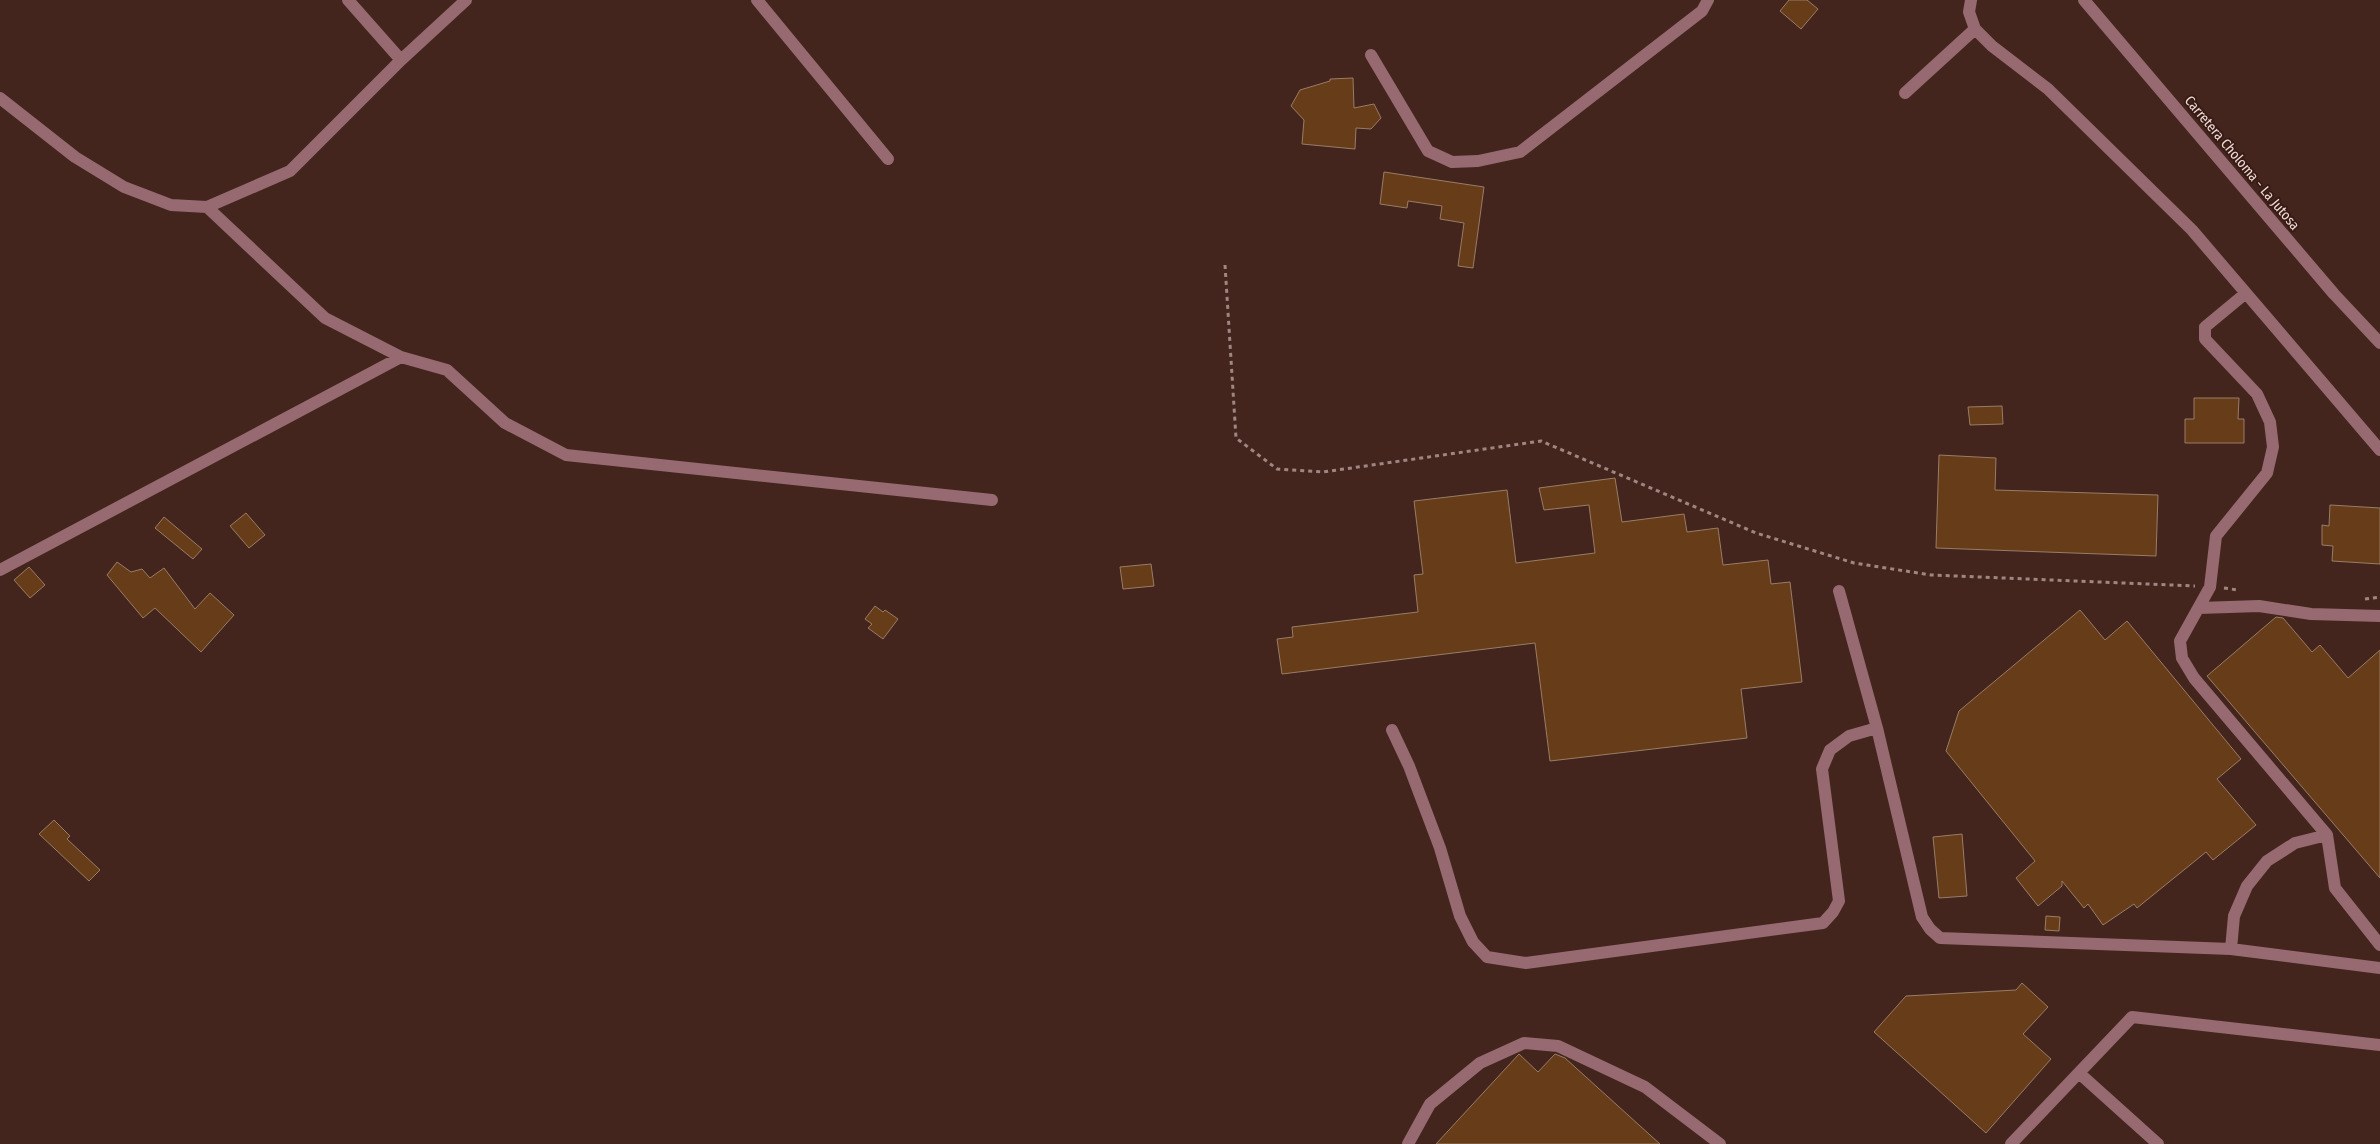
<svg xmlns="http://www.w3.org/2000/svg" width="2380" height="1144" viewBox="0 0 2380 1144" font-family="'Fira Sans Condensed',sans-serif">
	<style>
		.building { fill: #673d19; stroke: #997c66 }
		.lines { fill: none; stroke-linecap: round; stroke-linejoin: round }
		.path { stroke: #9f8680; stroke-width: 3; stroke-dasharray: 4 4; stroke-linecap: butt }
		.minor { stroke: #966a70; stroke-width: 12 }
		.labels { text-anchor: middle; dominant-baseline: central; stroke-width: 4; stroke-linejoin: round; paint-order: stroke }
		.street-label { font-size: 14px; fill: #f1dcd7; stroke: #381b14 }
	</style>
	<rect width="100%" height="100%" fill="#43251e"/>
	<path class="building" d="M1789 0H1807L1818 9 1801 29 1780 11Z
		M1353 78 1354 108 1374 104 1381 118 1371 129 1356 128 1355 149 1302 144 1304 120 1291 106 1300 90 1330 81V79Z
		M1384 172 1484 187 1473 268 1458 266 1464 223 1440 219 1442 206 1408 201 1407 208 1380 204Z
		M2194 398H2239L2238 419H2244V443H2185V419H2194Z
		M2002 406 2003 424 1970 425 1968 407Z
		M1939 455 1996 458 1995 490 2158 495 2156 556 1936 548Z
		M1615 478 1622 522 1684 514 1687 532 1718 528 1723 565 1768 560 1771 584 1790 582 1802 682 1741 689 1747 738 1550 761 1535 643 1282 674 1277 639 1293 637 1292 627 1418 612 1414 575 1423 574 1414 501 1507 490 1516 563 1595 553 1589 505 1544 510 1539 488Z
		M2330 505 2380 508V564L2332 561 2333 546 2322 545V525L2329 526Z
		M246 513 265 535 249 548 230 526Z
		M164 517 202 549 193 559 155 528Z
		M117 562 131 572 142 569 150 578 164 568 195 609 210 593 234 615 201 652 155 608 143 618 107 575Z
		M1151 564 1154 586 1123 589 1120 567Z
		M29 567 45 585 30 598 14 580Z
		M875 606 883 612 885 610 898 619 883 639 868 628 872 624 865 619Z
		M2080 610 2105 640 2127 621 2241 759 2217 779 2256 825 2213 860 2206 852 2137 908 2134 904 2103 925 2088 904 2084 908 2062 881V886L2038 906 2016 878 2035 861 1946 751 1959 711Z
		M2276 617 2283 618 2312 652 2320 645 2348 678 2380 650V878L2207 676Z
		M54 820 70 836 67 839 100 870 89 881 39 834Z
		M1962 834 1967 896 1939 898 1933 837Z
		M2046 916 2060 917 2059 931 2045 930Z
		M2022 983 2048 1007 2023 1034 2051 1059 1986 1133 1874 1032 1906 996 2016 990Z
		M1519 1054 1538 1072 1555 1054 1565 1058 1660 1144H1436Z"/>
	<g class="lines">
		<path class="path" d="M1225 265 1236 438 1277 469 1323 472 1541 441 1756 533 1854 563 1931 575 2195 586
			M2224 588 2238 590
			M2365 599 2380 597"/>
		<path class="minor" d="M348 0 401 60
			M757 0 888 159
			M1971 0 1969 12 1975 29 1992 46 2048 89 2192 230 2380 450
			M2084 0 2334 294 2380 343
			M1371 55 1428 151 1452 162 1478 161 1520 152 1702 11 1708 0
			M1905 93 1975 29
			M0 98 75 157 124 187 171 205 207 207 290 171 401 60 466 0
			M207 207 325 318 401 357 447 370 505 423 566 455 992 500
			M2246 293 2205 327V339L2257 394 2270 422 2273 447 2267 473 2216 536 2210 587 2180 641 2182 658 2194 678 2327 835 2335 888 2380 945
			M0 570 401 357
			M1839 591 1877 728 1922 917 1930 929 1940 938 2231 949 2380 968
			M2199 608 2259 606 2311 614 2380 616
			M1392 730 1409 766 1440 848 1460 916 1473 942 1487 957 1526 963 1823 923 1833 912 1839 901 1822 769 1830 750 1849 736 1877 728
			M2231 949 2234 916 2247 886 2267 861 2295 843 2327 835
			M2079 1073 2158 1144
			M1408 1144 1430 1104 1480 1063 1524 1043 1558 1046 1645 1087 1720 1144
			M2011 1144 2132 1017 2380 1045"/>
	</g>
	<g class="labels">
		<g class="street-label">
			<text transform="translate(2242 163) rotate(50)">Carretera Choloma - La Jutosa</text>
		</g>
	</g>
</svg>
